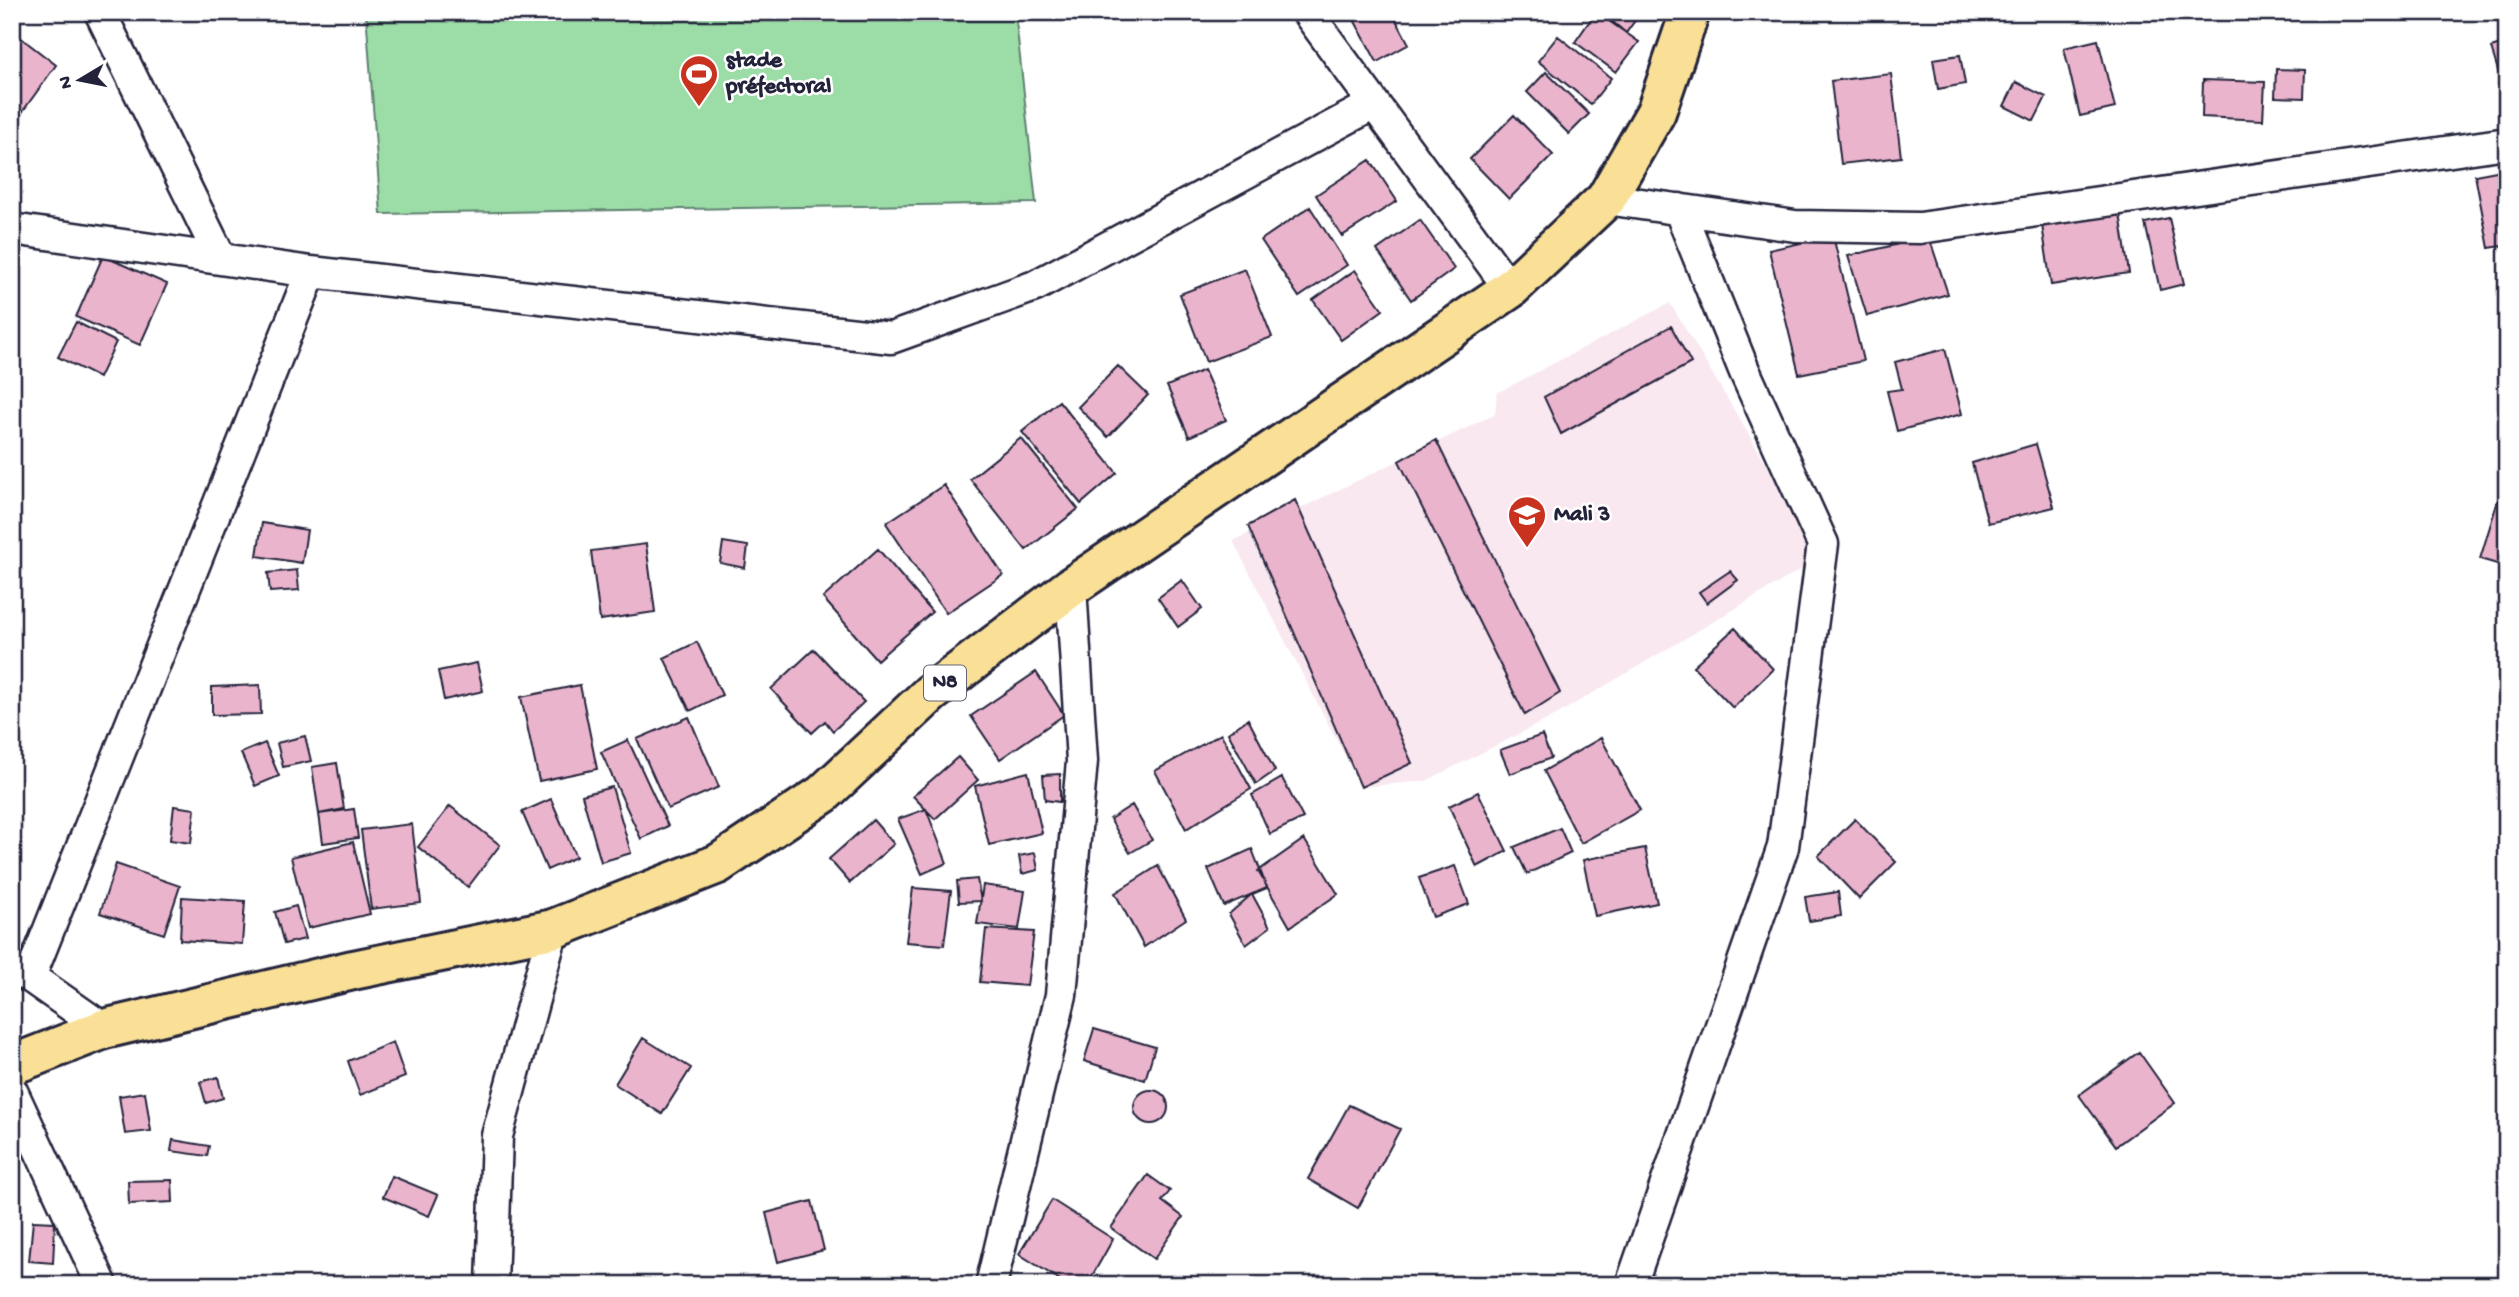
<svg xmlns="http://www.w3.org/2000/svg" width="2519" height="1297" viewBox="0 0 2519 1297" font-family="'Gochi Hand',sans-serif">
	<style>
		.built { fill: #f9e8f0 }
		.green { fill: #9cdda7; stroke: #5f8071; stroke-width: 2 }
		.building { fill: #ebb4cd; stroke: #22223b; stroke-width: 2 }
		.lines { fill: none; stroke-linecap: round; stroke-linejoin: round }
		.street-casing { stroke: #22223b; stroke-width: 35 }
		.primary-casing { stroke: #22223b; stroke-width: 44 }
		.street { stroke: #fff; stroke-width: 30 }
		.primary { stroke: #f9e096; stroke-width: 38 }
		.labels { text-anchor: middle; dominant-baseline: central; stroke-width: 5; stroke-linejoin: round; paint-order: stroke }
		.shield { fill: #fff; stroke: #646476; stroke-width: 2 }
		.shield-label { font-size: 21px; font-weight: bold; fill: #22223b }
		.poi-label { font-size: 23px; font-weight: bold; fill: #22223b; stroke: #fff; text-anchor: start }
	</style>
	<rect width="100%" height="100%" fill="#fff"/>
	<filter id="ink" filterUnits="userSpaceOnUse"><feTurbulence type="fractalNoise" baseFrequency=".0143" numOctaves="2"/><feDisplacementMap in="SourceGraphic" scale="14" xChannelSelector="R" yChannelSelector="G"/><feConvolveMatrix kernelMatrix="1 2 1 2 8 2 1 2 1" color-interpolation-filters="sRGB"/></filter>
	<g filter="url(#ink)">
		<path class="built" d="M1670 303 1822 557 1556 715 1426 781 1361 787 1233 541 1495 414 1497 393Z"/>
		<path class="green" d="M366 12H1015L1036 203 381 214Z"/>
		<path class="building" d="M1354 12H1392L1409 44 1377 62 1351 14Z
			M1596 12 1639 42 1616 72 1575 42Z
			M1601 12H1641L1626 33Z
			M12 31 56 65 13 125 12 124Z
			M1558 36 1611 78 1591 104 1538 61Z
			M2098 40 2115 108 2080 116 2064 48Z
			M2507 43V92L2505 93 2491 48Z
			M1960 55 1965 84 1938 89 1933 59Z
			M2276 69 2305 70 2304 98 2275 97Z
			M1546 72 1589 114 1569 134 1527 92Z
			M1891 74 1901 157 1841 164 1831 81Z
			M2203 80 2265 82 2263 120 2202 117Z
			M2016 82 2046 97 2034 121 2004 106Z
			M1514 115 1553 155 1509 199 1470 159Z
			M1370 160 1397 201 1342 236 1316 195Z
			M2507 169V245L2489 248 2475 175Z
			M1310 207 1347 265 1299 297 1261 240Z
			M2120 213 2129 273 2051 285 2042 225Z
			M2169 218 2184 284 2160 290 2145 223Z
			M1420 220 1454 269 1411 300 1377 250Z
			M1833 236 1863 361 1799 374 1769 250Z
			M1929 237 1948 294 1867 316 1848 256Z
			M103 256 167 284 140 345 76 317Z
			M1245 269 1272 337 1206 362 1180 294Z
			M1355 270 1383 310 1341 340 1313 300Z
			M76 322 116 342 99 378 58 357Z
			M1671 326 1691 363 1561 434 1544 397Z
			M1945 349 1962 414 1897 431 1887 391 1902 389 1895 362Z
			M1118 366 1148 395 1108 437 1078 407Z
			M1204 370 1226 420 1189 437 1167 386Z
			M1059 401 1117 473 1081 504 1022 432Z
			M1021 438 1078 509 1026 550 970 479Z
			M1436 440 1560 693 1525 715 1399 461Z
			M2036 444 2054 507 1988 523 1972 463Z
			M944 485 1003 575 946 613 886 523Z
			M1295 500 1412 763 1361 787 1248 526Z
			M2498 500 2507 502V567L2480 559Z
			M262 523 307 530 302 563 257 556Z
			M723 542 748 546 745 568 720 563Z
			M646 544 655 612 600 620 591 551Z
			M878 549 932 612 877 660 823 598Z
			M297 570 299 590 270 592 268 573Z
			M1730 571 1738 580 1707 603 1699 592Z
			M1182 580 1202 609 1178 627 1158 598Z
			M1735 628 1773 669 1733 708 1693 666Z
			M697 642 722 695 690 711 664 658Z
			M814 649 864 702 833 731 825 721 812 733 771 689Z
			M477 663 483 691 444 700 438 671Z
			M1036 672 1064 715 1000 759 971 716Z
			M260 685 261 714 212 715V687Z
			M580 685 597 769 539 781 521 697Z
			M689 717 719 787 668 809 637 739Z
			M1248 719 1275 771 1256 784 1228 733Z
			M1221 734 1251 789 1186 829 1155 771Z
			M1542 735 1551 758 1510 774 1500 750Z
			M305 736 311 761 283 767 277 743Z
			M1601 738 1640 810 1581 843 1544 771Z
			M628 740 668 826 641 839 601 752Z
			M265 743 279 776 255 786 241 753Z
			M958 757 978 780 935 819 913 796Z
			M337 763 344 809 319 814 312 767Z
			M1028 772 1042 833 989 845 975 786Z
			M1060 774V802L1045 800 1043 775Z
			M1282 778 1303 818 1270 834 1252 795Z
			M612 787 631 853 601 862 582 795Z
			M1478 792 1507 851 1477 867 1449 806Z
			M551 799 576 857 547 870 522 812Z
			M1132 805 1152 840 1130 853 1110 819Z
			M174 806 195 809 191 843 170 840Z
			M450 806 500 845 468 887 418 847Z
			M354 809 358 838 323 843 319 814Z
			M926 809 947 863 922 874 898 819Z
			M1855 819 1896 862 1859 899 1818 856Z
			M873 820 894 844 850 883 829 859Z
			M412 824 421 903 371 909 361 830Z
			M1560 828 1571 853 1527 874 1514 847Z
			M1304 839 1338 894 1290 927 1258 871Z
			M353 842 370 914 308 928 291 857Z
			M1645 848 1657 903 1595 916 1583 860Z
			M1252 849 1267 888 1224 906 1208 869Z
			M1035 853 1038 870 1022 874 1019 856Z
			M116 864 180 886 164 934 100 913Z
			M1158 866 1186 919 1144 947 1115 893Z
			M1455 866 1469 904 1433 917 1419 878Z
			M977 879 981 901 959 902 957 881Z
			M983 885 1025 891 1019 929 977 924Z
			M913 888 951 891 944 945 906 942Z
			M1838 892 1841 916 1809 921 1805 897Z
			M1252 894 1270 927 1246 945 1229 914Z
			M182 897 245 901 242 944 180 940Z
			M296 906 305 939 284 944 275 912Z
			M986 929 1034 932 1027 986 980 982Z
			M1094 1029 1155 1047 1145 1080 1084 1061Z
			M643 1038 691 1068 662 1114 615 1084Z
			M393 1042 405 1077 360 1095 348 1061Z
			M2139 1052 2175 1103 2116 1146 2079 1095Z
			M218 1077 223 1098 206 1103 200 1082Z
			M1134 1107a17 17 0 1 1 34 0a17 17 0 1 1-34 0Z
			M145 1092 151 1131 125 1134 119 1096Z
			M1349 1105 1400 1129 1358 1208 1308 1179Z
			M173 1140 209 1146 207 1156 171 1151Z
			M1148 1175 1170 1191 1162 1201 1183 1217 1154 1259 1111 1228Z
			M392 1176 438 1195 429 1216 383 1197Z
			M172 1180 173 1202 129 1204 128 1181Z
			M1052 1200 1113 1239 1087 1285H1068L1019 1254Z
			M812 1201 824 1250 778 1262 766 1213Z
			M33 1221 55 1222 53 1263 29 1261Z"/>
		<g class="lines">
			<defs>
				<path id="street" d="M100 12 221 259
					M1307 12 1510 289
					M1606 199 1795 226 1920 228 2507 143
					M12 229 311 272 891 338 1035 286 1374 104
					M13 970 30 977 104 1029
					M30 977 311 272
					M12 1091 102 1285
					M492 1285 497 1136 553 929
					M991 1285 1061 995 1082 761 1071 587
					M1631 1285 1783 847 1823 544 1744 370 1679 209"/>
				<path id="primary" d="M12 1065 104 1029 353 970 553 929 718 864 823 794 931 693 1071 587 1510 289 1606 199 1656 112 1690 12"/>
			</defs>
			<use href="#street" class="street-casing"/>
			<use href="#primary" class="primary-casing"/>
			<use href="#street" class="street"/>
			<use href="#primary" class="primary"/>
		</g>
	</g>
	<defs>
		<symbol id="stadium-pin" viewBox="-11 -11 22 30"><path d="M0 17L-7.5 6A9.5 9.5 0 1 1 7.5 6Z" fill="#c8321e" stroke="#fff"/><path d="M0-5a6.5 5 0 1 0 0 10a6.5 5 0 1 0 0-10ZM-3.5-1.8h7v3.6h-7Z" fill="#fff"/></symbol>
		<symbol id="school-pin" viewBox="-11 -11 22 30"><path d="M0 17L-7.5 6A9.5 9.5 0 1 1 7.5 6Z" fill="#c8321e" stroke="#fff"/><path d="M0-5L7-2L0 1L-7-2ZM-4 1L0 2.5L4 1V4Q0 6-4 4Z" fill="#fff"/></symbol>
	</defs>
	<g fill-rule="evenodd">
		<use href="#stadium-pin" x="677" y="52" width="44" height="60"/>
		<use href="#school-pin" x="1505" y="493" width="44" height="60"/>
	</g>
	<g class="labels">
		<rect class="shield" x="924" y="665.5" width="42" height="35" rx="5"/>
		<g class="shield-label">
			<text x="945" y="683">N8</text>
		</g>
		<g class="poi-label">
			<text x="726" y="61">stade<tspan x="726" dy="26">préfectoral</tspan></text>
			<text x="1554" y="515">Mali 3</text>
		</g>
	</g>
	<rect width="2519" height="1297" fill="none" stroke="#fff" stroke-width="42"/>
	<rect x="21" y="21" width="2477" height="1255" fill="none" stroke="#22223b" stroke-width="2.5" filter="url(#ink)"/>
	<g transform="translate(80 80) rotate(260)" stroke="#ffffff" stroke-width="5" paint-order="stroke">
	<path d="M0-5L12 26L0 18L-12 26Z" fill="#22223b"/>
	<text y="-10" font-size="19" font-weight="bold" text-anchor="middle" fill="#22223b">N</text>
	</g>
</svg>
